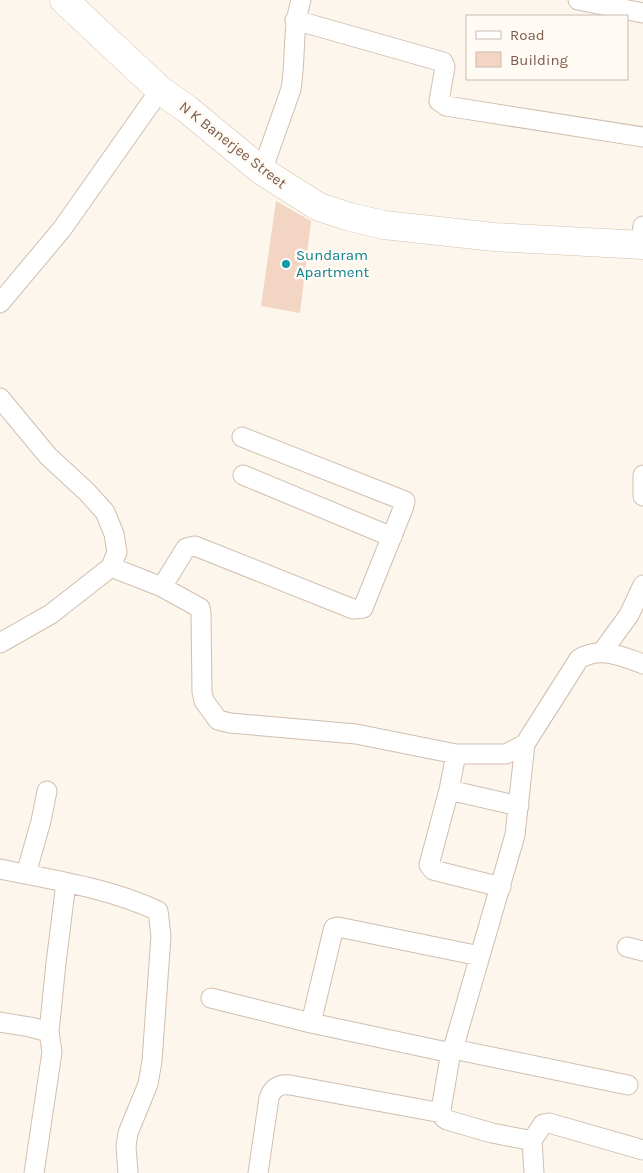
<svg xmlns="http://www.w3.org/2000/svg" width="643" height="1173" viewBox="0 0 643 1173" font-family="Karla,sans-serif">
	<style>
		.building { fill: #f3d5c3 }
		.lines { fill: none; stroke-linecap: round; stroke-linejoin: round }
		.street-casing { stroke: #d1beb0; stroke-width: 21 }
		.secondary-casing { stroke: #d6c0b0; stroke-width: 29 }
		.street { stroke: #fff; stroke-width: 19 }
		.secondary { stroke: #fff; stroke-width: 28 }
		.culture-dot { fill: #0f9aa8; stroke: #fffaf3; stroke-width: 2 }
		.labels { text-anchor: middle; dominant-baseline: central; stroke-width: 5; stroke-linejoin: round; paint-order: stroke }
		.street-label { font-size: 15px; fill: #7a5c4d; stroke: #fffaf3 }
		.culture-label { font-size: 15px; fill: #0d838f; stroke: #fffaf3; text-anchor: start }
	</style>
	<rect width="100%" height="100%" fill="#fdf6ec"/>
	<path class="building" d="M276 201 311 221 300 313 261 306Z"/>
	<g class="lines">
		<defs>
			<path id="street" d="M578 0 643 13
				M295 20 443 62 445 67 439 101 446 106 643 137
				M262 171 291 89C296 60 292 29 301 0
				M640 244 643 226
				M0 303 62 229 160 90
				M0 398 48 456 87 492 105 512 114 534 117 552 111 567 51 614 0 643
				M243 475 392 537
				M643 475V496
				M111 567 162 587 200 608 201 613 202 692 204 701 218 720 230 723 356 734 456 754
				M162 587 186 548 195 546 353 609 363 608 404 506 405 501 242 437
				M602 652 629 615 643 585
				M449 790 519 806
				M0 869C53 880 109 888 158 911L161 936 152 1061 148 1084 128 1133 126 1146 128 1173
				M26 874 41 821 47 791
				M501 887 433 870 429 865 449 790 456 754H506L525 744 579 659C600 646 621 656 643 664
				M627 947 643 951
				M211 998 311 1023 442 1051H451L453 1049 515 835 525 744
				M0 1022 30 1027 49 1032 52 1052 34 1173
				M311 1023 333 931 334 928 338 927 480 956
				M49 1032 56 963 66 883
				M453 1049 628 1085
				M451 1051 441 1110 443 1117 447 1120 492 1133 528 1140 533 1139 543 1124 549 1123 643 1150
				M532 1140 534 1173
				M258 1173 269 1098C273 1087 279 1084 290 1085L442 1113"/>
			<path id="secondary" d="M64 0 160 90 187 109 262 171 319 207 350 217 384 225 494 237 643 245"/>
		</defs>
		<use href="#street" class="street-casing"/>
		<use href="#secondary" class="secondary-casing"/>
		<use href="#street" class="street"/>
		<use href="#secondary" class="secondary"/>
	</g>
	<circle class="culture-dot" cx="286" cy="264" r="5"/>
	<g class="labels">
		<g class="street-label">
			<text transform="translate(233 145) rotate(38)">N K Banerjee Street</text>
		</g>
		<g class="culture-label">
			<text x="296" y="255">Sundaram<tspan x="296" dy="17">Apartment</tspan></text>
		</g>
	</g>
	<rect x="466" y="15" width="162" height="65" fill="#fffaf3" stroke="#cabbb1"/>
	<rect x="476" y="31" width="25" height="8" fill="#ffffff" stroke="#cabbb1"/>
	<text x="510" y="40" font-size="15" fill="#7a5c4d">Road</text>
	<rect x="476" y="52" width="25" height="15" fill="#f3d5c3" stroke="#cabbb1"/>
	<text x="510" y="65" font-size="15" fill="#7a5c4d">Building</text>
</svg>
